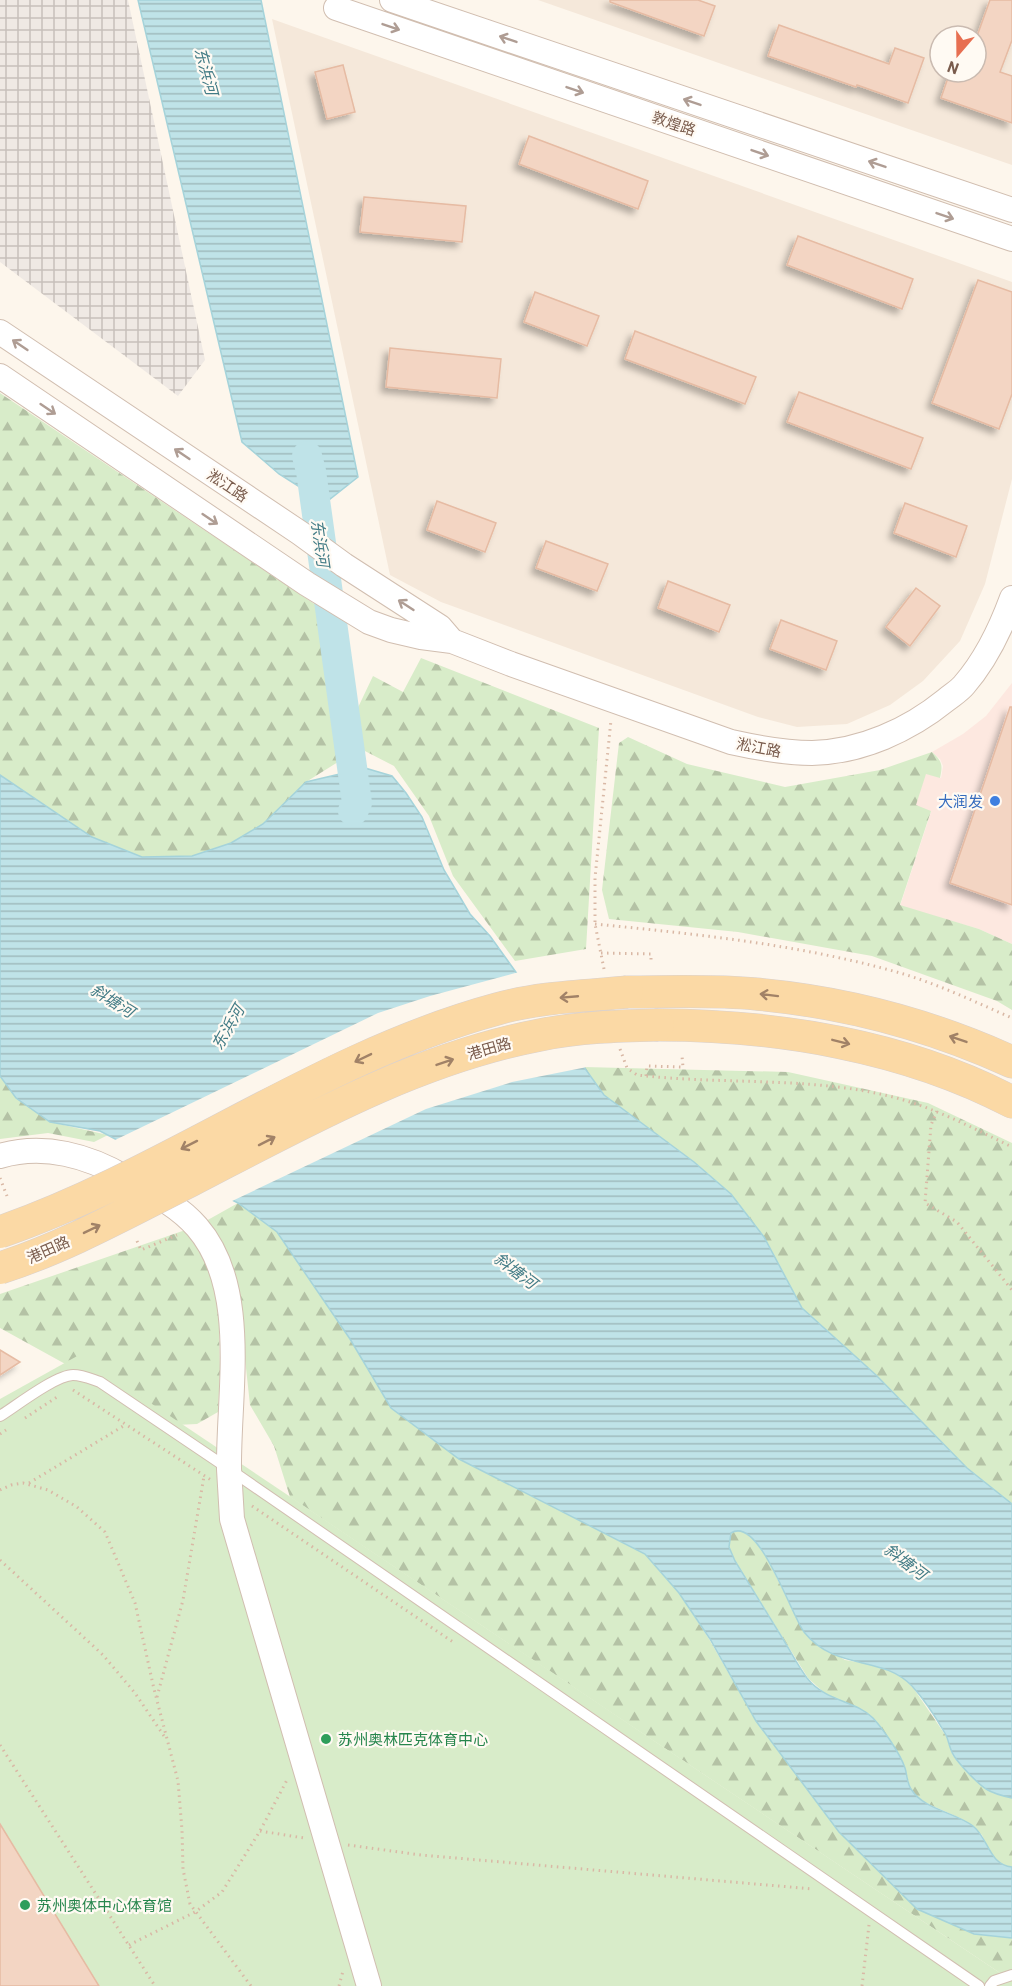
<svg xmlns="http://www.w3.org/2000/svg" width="1012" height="1986" viewBox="0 0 1012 1986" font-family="Barlow,'Noto Sans SC',sans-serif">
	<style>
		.residential { fill: #f5e8da; fill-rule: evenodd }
		.commercial { fill: #fde8e0 }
		.industrial { fill: url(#industrial-grid) }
		.forest { fill: url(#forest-firs) }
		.park { fill: #d8ecc9 }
		.water { fill: url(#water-rules); stroke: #a5d3da; stroke-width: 1.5 }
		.pier { fill: #fdf6ec }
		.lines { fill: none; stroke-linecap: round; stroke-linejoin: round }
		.river { stroke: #bfe3e8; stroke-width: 30 }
		.building { fill: #f3d5c3; stroke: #e6bba3; stroke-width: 1.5; filter: url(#shadow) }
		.service-casing { stroke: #d1beb0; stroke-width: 12 }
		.tertiary-casing { stroke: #d1beb0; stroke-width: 26 }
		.primary-casing { stroke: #dad1cd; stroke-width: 33 }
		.path { stroke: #d9b8a5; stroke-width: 3; stroke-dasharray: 1.5 4.5; stroke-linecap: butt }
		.service { stroke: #fff; stroke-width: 10 }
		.tertiary { stroke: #fff; stroke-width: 24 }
		.primary { stroke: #fbd9a5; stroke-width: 32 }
		.primary-bridge-casing { stroke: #dad1cd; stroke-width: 33; stroke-linecap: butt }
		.primary-bridge { stroke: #fbd9a5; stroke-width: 32 }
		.oneway { stroke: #af9d94 }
		.oneway2 { stroke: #a18267 }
		.shop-dot { fill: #3f7fe0; stroke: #fffaf3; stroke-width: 2 }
		.leisure-dot { fill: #2e9e5b; stroke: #fffaf3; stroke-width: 2 }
		.labels { text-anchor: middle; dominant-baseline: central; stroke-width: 4.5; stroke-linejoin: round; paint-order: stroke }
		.street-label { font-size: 15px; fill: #7a5c4d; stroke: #fffaf3 }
		.shop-label { font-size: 15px; fill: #366cbe; stroke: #fffaf3; text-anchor: end }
		.leisure-label { font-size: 15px; fill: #27864d; stroke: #fffaf3; text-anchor: start }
		.water-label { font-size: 16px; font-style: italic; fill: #437c86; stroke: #fffaf3 }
	</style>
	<defs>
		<pattern id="industrial-grid" width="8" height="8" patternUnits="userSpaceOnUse" patternTransform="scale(1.5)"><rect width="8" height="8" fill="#efe9e4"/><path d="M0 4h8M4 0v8" fill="none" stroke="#c7c0bb"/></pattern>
		<pattern id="forest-firs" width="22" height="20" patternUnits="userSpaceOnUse" patternTransform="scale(1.5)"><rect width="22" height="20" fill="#d8ecc9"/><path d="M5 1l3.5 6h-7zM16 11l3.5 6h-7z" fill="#b4c2a5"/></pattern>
		<pattern id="water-rules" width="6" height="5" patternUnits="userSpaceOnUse" patternTransform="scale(1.5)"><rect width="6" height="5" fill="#bfe3e8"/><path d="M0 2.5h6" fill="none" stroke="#a0bbbe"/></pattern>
		<filter id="shadow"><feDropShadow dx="-5" dy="5" stdDeviation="3" flood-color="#0004"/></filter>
	</defs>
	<rect width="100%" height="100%" fill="#fdf6ec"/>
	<path class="residential" d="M538 0H1012V165ZM940 36H976V72H940Z
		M272 19 1012 282V479L985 584 960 641 923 681 890 705 847 724 797 727 758 717 441 602 390 575Z"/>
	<path class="commercial" d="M1012 683V944L979 929 900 906 931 812 915 806 926 773 941 778 943 766 940 759 932 752 963 734 986 716Z"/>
	<path class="industrial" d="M0 0H128L205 360 178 396 0 262Z"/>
	<path class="forest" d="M0 393 319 607 338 762 306 782 263 824 231 843 192 856 142 857 92 837 0 775Z
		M421 658 599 728 586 949 515 961 453 876 429 816 394 766 361 749 353 718 373 676 403 692Z
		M628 737 687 764 785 787 880 770 932 752C942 761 943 765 940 778L926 774 916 805 931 811 900 905 979 929 1012 944V1010L997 1001 872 956 738 932 609 919 602 890 619 743Z
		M584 1067 788 1072 928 1103 1012 1143V1504L967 1468 876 1375 802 1308 731 1194 694 1162 604 1095Z
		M0 1076 16 1098 50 1122 108 1135 94 1142 48 1133 0 1139Z
		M238 1203 277 1232 350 1339 391 1408 459 1459 645 1554 679 1593 709 1639 756 1721 839 1832 973 1934 1012 1938V1981L290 1497 274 1446 250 1405 241 1322 218 1281 220 1371 218 1412 197 1424 176 1425 0 1328V1294L197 1226Z
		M735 1530 742 1531 760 1544 803 1631 815 1642 845 1660 875 1665 902 1676 914 1689 946 1736 953 1756 996 1794 1012 1798V1867L1004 1866 992 1857 982 1835 960 1818 926 1803 916 1795 910 1788 905 1767 872 1717 863 1711 829 1697 808 1678 735 1561 729 1547 731 1533Z"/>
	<path class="park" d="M79 1355 1012 1981V1986H0V1399Z"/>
	<path class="water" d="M138 0H261L358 477 325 503 279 474 242 442Z
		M365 768 392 776 406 793 422 817 444 870 470 914 490 936 604 1095 694 1162 731 1194 764 1237 802 1308 876 1375 967 1468 1012 1504V1798C1003 1796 994 1794 986 1789 977 1783 960 1765 954 1756 950 1750 949 1742 946 1735 938 1721 923 1698 912 1686 881 1654 836 1672 804 1632 791 1615 759 1515 731 1533L729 1547 735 1561C751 1587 767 1613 783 1639 791 1652 798 1666 807 1678 826 1702 855 1700 873 1718 883 1729 900 1753 905 1768 907 1774 907 1783 911 1789 924 1810 955 1812 973 1826 989 1839 989 1865 1012 1867V1938L974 1934 917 1909 839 1832 756 1721 710 1639 679 1593 645 1554 459 1459 391 1408 350 1339 277 1232 238 1203 100 1131 50 1122 16 1098 0 1076V775L92 837 142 857 192 856 231 843 263 824 306 782Z"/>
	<path class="pier" d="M519 972 587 1067 512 1082 426 1109 230 1202 113 1141 378 1013 430 996Z"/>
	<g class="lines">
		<path class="river" d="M307 456 311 471 357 803 353 811"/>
	</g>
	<path class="building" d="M610 0H698L715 6 704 36 610 2Z
		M990 0H1012V40L1000 72 1012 76V123L941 98 950 72H976V39Z
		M779 25 889 64 895 48 924 58 908 103 857 85 856 87 768 56Z
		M343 65 355 112 327 119 315 72Z
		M529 136 648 181 638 209 519 164Z
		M364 197 466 206 462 242 360 232Z
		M798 236 913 279 902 309 787 265Z
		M978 280 1012 292V394L999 429 932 403Z
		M535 292 599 316 587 346 524 322Z
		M635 331 756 377 745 404 625 359Z
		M390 348 501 359 497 398 386 387Z
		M799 392 923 438 911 469 787 422Z
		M437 501 496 523 485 552 427 530Z
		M905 503 967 526 956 557 894 533Z
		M546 541 608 564 597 591 536 568Z
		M668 581 730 605 719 632 658 608Z
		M916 588 940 606 910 646 886 627Z
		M781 620 837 641 826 670 770 649Z
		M1010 707H1012V905L950 883Z
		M0 1350 20 1362 0 1375Z
		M0 1824 99 1986H0Z"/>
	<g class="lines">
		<defs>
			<path id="service" d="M0 1416C16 1406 56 1375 73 1375 83 1375 91 1379 100 1382L229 1469 979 1986
				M990 1986 994 1981 1012 1975"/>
			<path id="tertiary" d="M392 0 1012 210
				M336 8 1012 239
				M0 332 300 533 344 565 440 627 452 641
				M0 376 307 584 369 622 391 630 421 637 452 641 511 664 731 742C758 748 784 753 812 753 861 752 909 730 946 700 952 695 959 691 964 685 985 661 1001 628 1012 598
				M0 1156C44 1143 89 1156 126 1178 151 1192 178 1205 197 1227 250 1288 228 1394 229 1469 230 1486 231 1502 232 1519L369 1986"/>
			<path id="primary" d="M627 992C670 992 713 990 756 994 845 1002 931 1025 1012 1062
				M658 1025C777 1025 905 1046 1012 1102"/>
		</defs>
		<use href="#service" class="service-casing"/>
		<use href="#tertiary" class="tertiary-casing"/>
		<use href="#primary" class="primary-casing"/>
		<path class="path" d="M595 924C695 934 796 944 893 971 934 982 973 1001 1012 1018
			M601 953 651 954V962
			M604 969 595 924V878L611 720
			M620 1049 627 1068 637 1075C722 1085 810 1076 893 1097 935 1108 973 1128 1012 1147
			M646 1076 647 1066 683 1067 682 1056
			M937 1111 931 1125 925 1203 957 1222 1012 1290
			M0 1178 7 1196
			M137 1241 141 1250 177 1235
			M73 1390 211 1480
			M25 1418 57 1397
			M0 1434 6 1430
			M29 1483 125 1425
			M0 1490 11 1485 23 1483 48 1490 77 1507 105 1532 135 1603 154 1689 178 1781 182 1830 183 1869 190 1904 251 1986
			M252 1506 453 1642
			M0 1560 103 1655 135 1693 164 1736
			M157 1697 183 1600 204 1476
			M0 1745 155 1986
			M260 1831 304 1838
			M348 1845 421 1855 813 1889
			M129 1945 195 1912 222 1892 260 1831 287 1780
			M339 1986 343 1971
			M862 1986 869 1925"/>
		<use href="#service" class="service"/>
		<use href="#tertiary" class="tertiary"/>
		<use href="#primary" class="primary"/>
		<defs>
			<path id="primary-bridge" d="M0 1232C172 1172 320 1057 497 1009 539 997 584 996 627 992
				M0 1268C66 1247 128 1212 190 1181 302 1123 415 1059 540 1035 579 1027 618 1026 658 1025"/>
		</defs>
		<use href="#primary-bridge" class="primary-bridge-casing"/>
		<use href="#primary-bridge" class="primary-bridge"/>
	</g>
	<defs><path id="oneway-shaft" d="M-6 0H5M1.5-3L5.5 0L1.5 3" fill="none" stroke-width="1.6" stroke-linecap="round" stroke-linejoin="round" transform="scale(1.5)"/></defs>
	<g class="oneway">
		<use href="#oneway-shaft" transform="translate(391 27) rotate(19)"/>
		<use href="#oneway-shaft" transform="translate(508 39) rotate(-161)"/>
		<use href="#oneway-shaft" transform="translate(575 90) rotate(19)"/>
		<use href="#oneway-shaft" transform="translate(692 102) rotate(-161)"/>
		<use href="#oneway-shaft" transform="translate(760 153) rotate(19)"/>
		<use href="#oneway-shaft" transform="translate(877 164) rotate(-161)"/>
		<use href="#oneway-shaft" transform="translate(945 216) rotate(19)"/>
		<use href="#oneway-shaft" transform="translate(20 345) rotate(-146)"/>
		<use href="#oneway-shaft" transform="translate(48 409) rotate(34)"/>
		<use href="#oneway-shaft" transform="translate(182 454) rotate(-146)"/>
		<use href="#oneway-shaft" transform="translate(210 519) rotate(34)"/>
		<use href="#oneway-shaft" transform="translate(406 605) rotate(-147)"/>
	</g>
	<g class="oneway2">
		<use href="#oneway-shaft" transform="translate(769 995) rotate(-173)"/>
		<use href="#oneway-shaft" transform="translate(569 997) rotate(175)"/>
		<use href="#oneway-shaft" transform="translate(958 1039) rotate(-161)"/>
		<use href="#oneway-shaft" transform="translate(841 1042) rotate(14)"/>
		<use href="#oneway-shaft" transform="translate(363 1058) rotate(154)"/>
		<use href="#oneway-shaft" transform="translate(445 1062) rotate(-19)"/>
		<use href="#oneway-shaft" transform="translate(267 1141) rotate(-27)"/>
		<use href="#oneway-shaft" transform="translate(189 1145) rotate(153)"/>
		<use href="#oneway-shaft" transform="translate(92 1229) rotate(-26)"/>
	</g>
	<circle class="shop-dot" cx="995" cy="801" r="6"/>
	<g class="leisure-dot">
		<circle cx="326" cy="1739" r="6"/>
		<circle cx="25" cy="1905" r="6"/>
	</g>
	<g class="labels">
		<g class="street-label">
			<text transform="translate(674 123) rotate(19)">敦煌路</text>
			<text transform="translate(228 485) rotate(34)">淞江路</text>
			<text transform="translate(759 747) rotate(11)">淞江路</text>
			<text transform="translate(489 1048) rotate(-16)">港田路</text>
			<text transform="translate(48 1249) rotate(-24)">港田路</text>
		</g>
		<g class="shop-label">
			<text x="983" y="801">大润发</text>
		</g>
		<g class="leisure-label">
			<text x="338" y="1739">苏州奥林匹克体育中心</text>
			<text x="37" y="1905">苏州奥体中心体育馆</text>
		</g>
		<g class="water-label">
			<text transform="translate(207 71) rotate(75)">东浜河</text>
			<text transform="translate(321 543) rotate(82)">东浜河</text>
			<text transform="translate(113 1000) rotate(32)">斜塘河</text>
			<text transform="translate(227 1027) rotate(-60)">东浜河</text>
			<text transform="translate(516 1270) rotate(37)">斜塘河</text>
			<text transform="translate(906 1561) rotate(37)">斜塘河</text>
		</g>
	</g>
	<g transform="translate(958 54) rotate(200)"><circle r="28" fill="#fffaf3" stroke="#cabbb1" stroke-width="1.5"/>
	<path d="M0-4.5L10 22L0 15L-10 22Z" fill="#e76f51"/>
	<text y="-9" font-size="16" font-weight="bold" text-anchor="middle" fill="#7a5c4d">N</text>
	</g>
</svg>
